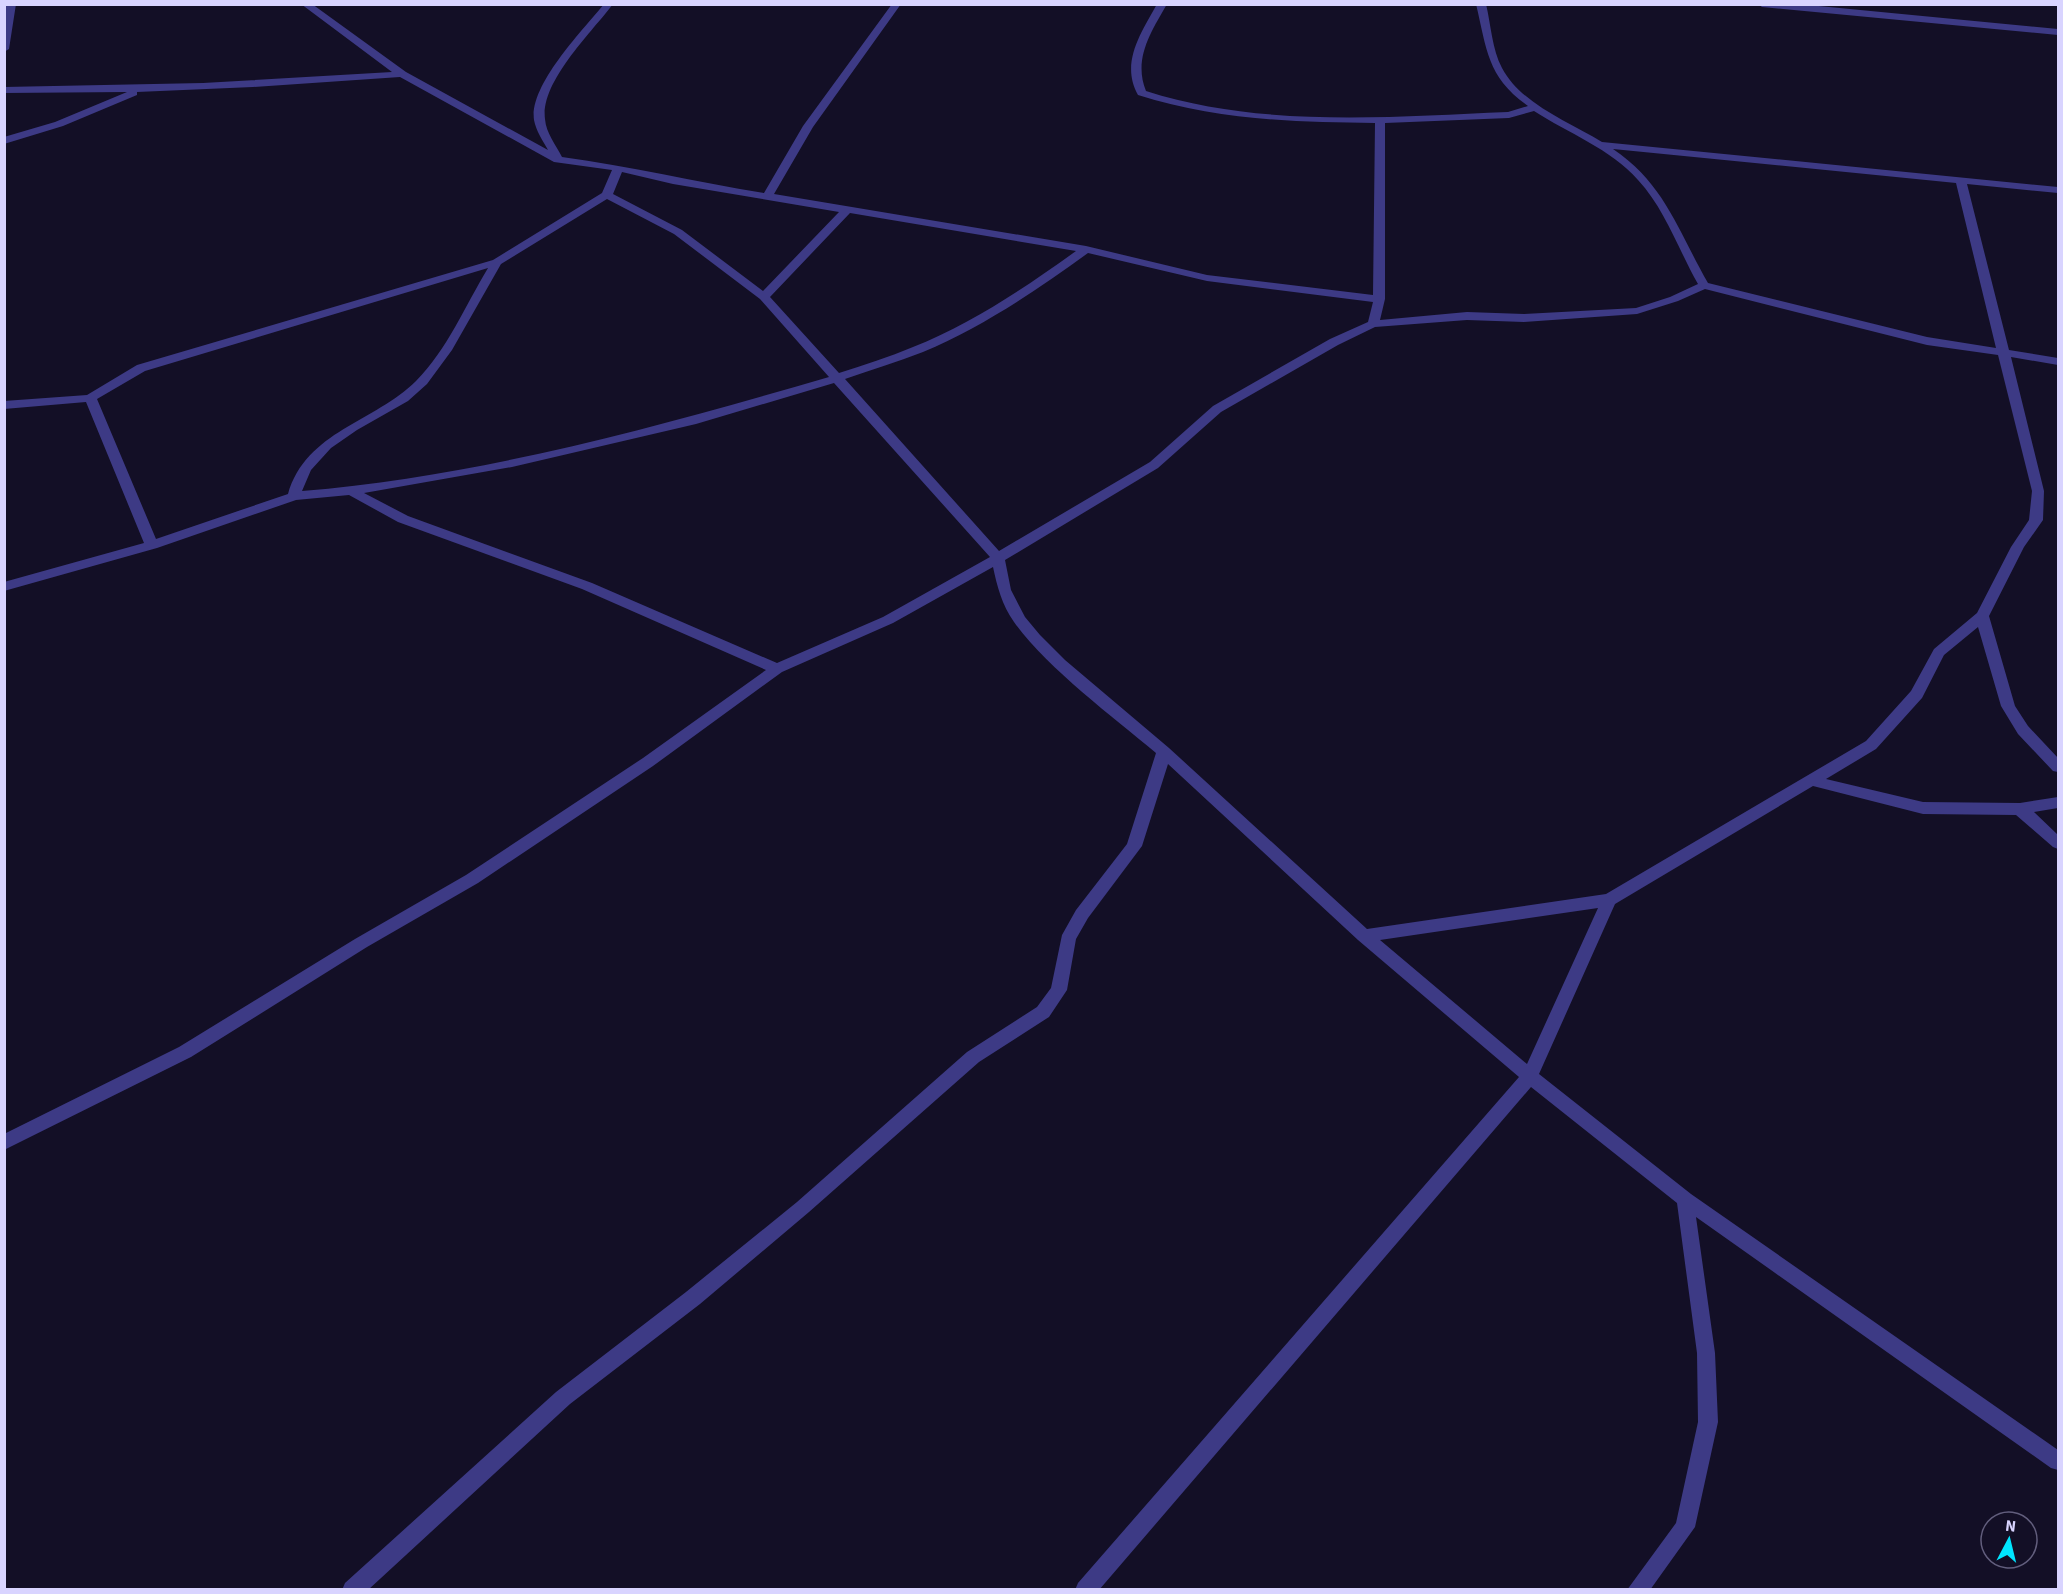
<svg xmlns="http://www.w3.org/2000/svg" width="2063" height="1594" viewBox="0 0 2063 1594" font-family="'Source Sans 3',sans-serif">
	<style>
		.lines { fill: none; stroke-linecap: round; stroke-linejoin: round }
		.minor { fill: #3d3a85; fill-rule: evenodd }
	</style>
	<rect width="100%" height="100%" fill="#130f26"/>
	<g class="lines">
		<path class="minor" d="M6 4H16L9 49 4 52Z
			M301 4H312L406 72 548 150C543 141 536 131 534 120 529 85 583 30 604 4H613C592 32 540 82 545 119 546 133 556 145 562 157 630 166 696 182 764 193L803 126 892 4H901L813 127 774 194 1086 246 1207 275 1373 295 1375 123C1294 122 1216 120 1138 95 1120 63 1141 33 1157 4H1167C1151 32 1133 59 1146 91 1262 128 1388 117 1508 112L1528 106C1487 77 1487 50 1476 4H1486C1491 25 1492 49 1502 68 1521 104 1569 122 1602 142L2058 187V193L1967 184 2009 350 2058 358V365L2011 357 2044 491 2043 520 2024 547 1989 616 2015 706 2028 726 2058 758V772L2053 771 2018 734 2001 706 1978 627 1944 655 1922 698 1876 749 1826 779 1923 802 2020 803 2058 797V808L2034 812 2058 835V849L2053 847 2016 815 1923 814 1813 786 1615 904 1539 1074 1691 1194 2058 1450V1470L2051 1468 1696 1217 1715 1353 1718 1422 1695 1527 1650 1590H1627L1676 1523 1698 1422 1697 1353 1677 1203 1531 1087 1099 1590H1075L1078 1583 1519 1077 1358 940 1168 764 1142 846 1088 918 1076 939 1067 990 1049 1017 979 1062 809 1212 700 1304 570 1404 368 1590H342L345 1583 556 1392 686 1292 797 1202 967 1052 1037 1007 1051 988 1062 935 1076 910 1127 844 1156 753C1112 716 1047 668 1014 622 1002 605 997 586 993 567L893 623 782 672 653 766 478 883 367 947 191 1057 4 1150V1134L179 1047 355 939 466 875 643 758 766 670 582 589 398 522 349 495 296 500 157 548 4 591V582L144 543 86 402 4 409V401L87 395 137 365 493 260 602 193 612 170 554 162 400 77 253 87 137 92V95L63 126 4 144V137L55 122 127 92 4 93V87L203 83 392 72ZM1534 111C1568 133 1611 149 1638 180 1665 209 1678 249 1698 284L1670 297 1636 308 1524 314 1467 312 1380 320 1385 299V123L1509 118ZM1613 149 1956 183 1996 348 1927 337 1708 283C1678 231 1665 184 1613 149ZM622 172 673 184 839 212 763 291 682 230 613 194ZM607 199 674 234 760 299 829 377C657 427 481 476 302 491L311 470 331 448 357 430 408 401 427 384 452 350 501 264ZM850 213 1076 251C1026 287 971 324 913 347 889 357 864 365 839 373L770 297ZM1088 253 1207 281 1373 302 1368 322 1330 339 1213 406 1150 462 999 551 845 379C870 370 897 362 923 352 982 327 1036 291 1088 253ZM488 268C465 306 447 350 416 381 375 422 306 431 288 494L156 539 97 399 145 371ZM1705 289 1927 345 1998 355 2032 491 2029 520 2011 547 1977 613 1934 649 1911 691 1866 741 1606 894 1367 929 1169 748 1065 660 1040 635 1025 617 1011 590 1005 560 1158 468 1221 412 1338 345 1375 327 1467 320 1524 322 1637 314 1678 301ZM834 383 990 557 883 617 777 663 592 583 408 516 364 493 512 467 696 424ZM1598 908 1527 1064 1380 940Z
			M1758 4H1798L2058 29V35L1762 7Z"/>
	</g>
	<rect width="2063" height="1594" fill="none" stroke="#d9d4ff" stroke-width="12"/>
	<g transform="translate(2009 1540) rotate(7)"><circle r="28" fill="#130f26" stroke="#625e7d" stroke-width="1.5"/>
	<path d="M0-4.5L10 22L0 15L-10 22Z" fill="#00e5ff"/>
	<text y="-9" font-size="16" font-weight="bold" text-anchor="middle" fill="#d9d4ff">N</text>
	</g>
</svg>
